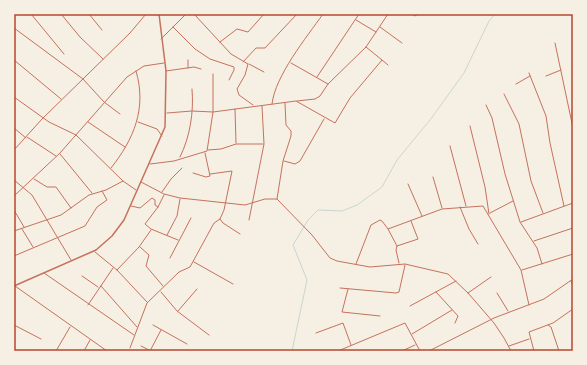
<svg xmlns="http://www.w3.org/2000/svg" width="587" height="365" viewBox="0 0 587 365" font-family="Poppins,sans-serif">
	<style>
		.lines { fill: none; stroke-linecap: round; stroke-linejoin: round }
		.stream { stroke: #c9d6d2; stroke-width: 1 }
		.minor { stroke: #c5725c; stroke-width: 1 }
		.tertiary { stroke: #c5725c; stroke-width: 1.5 }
		.neatline { fill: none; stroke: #b5482f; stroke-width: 1.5 }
	</style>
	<rect width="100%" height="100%" fill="#f6efe4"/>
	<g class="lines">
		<path class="stream" d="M292 351 307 280 293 245 308 220 318 210 342 211 357 205 382 187 397 160 430 120 464 73 489 21 495 14"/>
		<path class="minor" d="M31 14 64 54
			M61 14 80 37 103 59
			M89 14 102 30
			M194 14 231 54 248 64 245 75 237 89 239 95 253 105
			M412 14 415 16 418 14
			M356 20 376 32
			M173 27 195 49 210 59 234 67V70L229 80
			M380 27 402 43
			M14 28 83 79 104 102 120 114
			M161 39 186 14
			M220 42 237 29 248 32 264 14
			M555 43 573 128
			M14 60 61 99
			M188 60V68
			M382 60 388 65
			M243 62 256 48H265L297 14
			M291 63 328 84
			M249 64 264 72
			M166 71 194 67 201 69
			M529 73 546 116 550 143 564 206
			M546 76 561 70
			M317 77 359 14
			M516 84 530 76
			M504 94 519 124 531 181 543 213
			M14 97 49 122 76 135 123 181 136 190
			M297 101 315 99 320 96 328 84 366 47 388 14
			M272 104C275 76 306 38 323 14
			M486 105 492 118 505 174 520 222 537 248 542 264
			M235 109 236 143
			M167 113 192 111 213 112 296 101 335 123 350 98 382 60 366 47
			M88 122 125 147
			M138 122 157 129 162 136
			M470 126 485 187 489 214
			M14 128 26 138
			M27 137 56 156
			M450 146 466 206
			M14 150 42 119 130 33 146 14
			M208 150 221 149 236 144H263
			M60 154 92 193
			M180 157C190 137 194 112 192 89
			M284 161 295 164 300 161 324 119
			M150 164 174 161 207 151 213 112V74
			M111 168C134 139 147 108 136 71
			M193 173 206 177 210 176 205 153
			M433 177 442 208
			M34 179 47 187H56L71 208
			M14 180 32 195 71 260
			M141 182 164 194 180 198 245 205 265 199H277L312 235 330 258 337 261 370 267 405 264 448 274 468 293 494 323 504 338 511 351
			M408 184 422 216
			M162 192 171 179 182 168
			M164 195 158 207 145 224 151 229 178 240
			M14 196 60 153 127 77 144 66 164 63
			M277 199 283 161 291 136V131L286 125 285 103
			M131 206 140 208 152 198 155 200V205L158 207
			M460 207 469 229 478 244
			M14 210 24 227
			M490 213 513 201
			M220 219 223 223 240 234
			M249 220 264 144 262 106
			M521 222 573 203
			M22 229 33 247
			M388 229 397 246 396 250 399 263
			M14 231 61 215 89 195 106 190 123 181
			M167 235 177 216 180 199
			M534 241 573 228
			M397 246 418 239 411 221
			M140 247 149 255 146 266 163 286
			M95 252 117 270 147 302
			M14 256 85 226 97 207 107 200 102 191
			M170 258 191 218
			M194 262 233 284
			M356 264 371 225 380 220 382 221 388 229 442 209 483 206 521 270 529 305
			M117 270 139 247 151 230
			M522 270 573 254
			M44 273 134 335
			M82 276 98 287
			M571 281 573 286
			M15 286 107 351
			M101 286 137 327
			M340 288 396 293 399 292 405 265
			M348 289 342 312 380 316
			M161 292 177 311 209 335
			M436 292 458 316 455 323
			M468 293 491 277
			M497 293 508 311
			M88 305 113 268
			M410 306 456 281
			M178 311 197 289
			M14 325 41 339
			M153 325 187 344
			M548 325 551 327 559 351
			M316 333 343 323 351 345
			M412 334 452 310
			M141 346 151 351
			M509 346 529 339
			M130 348 147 303 179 272 190 267 214 223 220 219 224 210 232 171 210 174
			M56 351 70 327
			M84 351 90 340
			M150 351 161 330
			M338 351 405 323 420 351
			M402 351 415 345
			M429 351 494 318 544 299 573 279
			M534 351 529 332 553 323 573 309"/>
		<path class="tertiary" d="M14 286 96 250 112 236 124 220 165 127 166 71 159 14"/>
	</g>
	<rect width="587" height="365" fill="none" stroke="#f6efe4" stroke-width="30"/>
	<rect x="15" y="15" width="557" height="335" class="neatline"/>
</svg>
